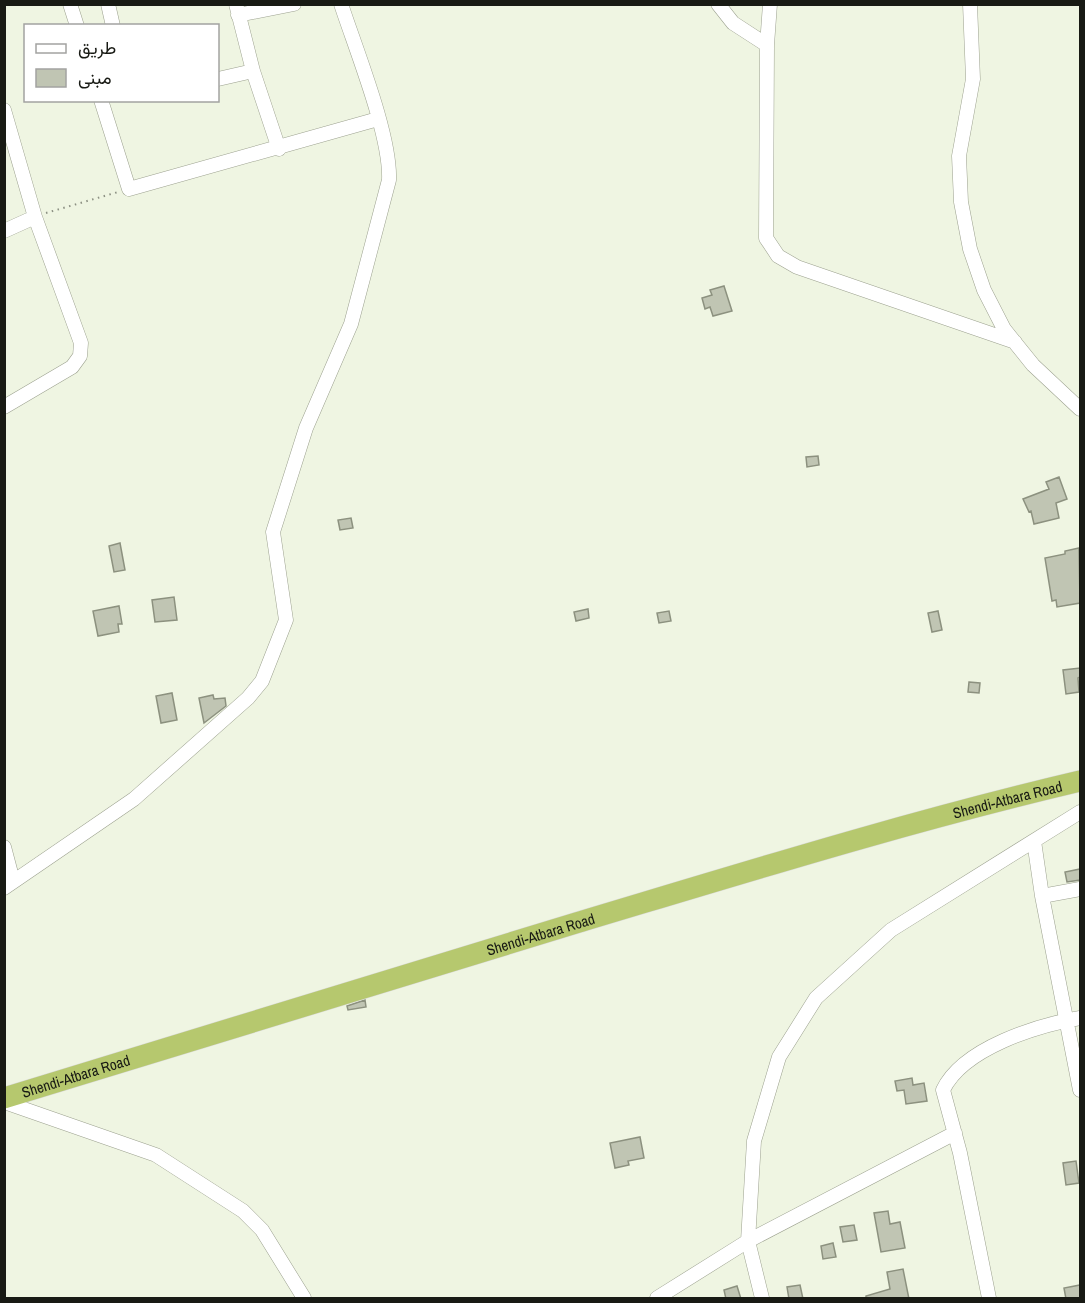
<svg xmlns="http://www.w3.org/2000/svg" width="1085" height="1303" viewBox="0 0 1085 1303" font-family="'Archivo Narrow',Vazirmatn,sans-serif">
	<style>
		.building { fill: #c0c5b3; stroke: #8c917f; stroke-width: 1.5 }
		.lines { fill: none; stroke-linecap: round; stroke-linejoin: round }
		.minor-casing { stroke: #9ca18f; stroke-width: 15 }
		.trunk-casing { stroke: #dadad9; stroke-width: 22 }
		.path { stroke: #8c9083; stroke-width: 2; stroke-dasharray: 1.5 4.5; stroke-linecap: butt }
		.minor { stroke: #fff; stroke-width: 14 }
		.trunk { stroke: #b6c86e; stroke-width: 21 }
		.labels { text-anchor: middle; dominant-baseline: central; stroke-width: 4.5; stroke-linejoin: round; paint-order: stroke }
		.street-label { font-size: 15px; fill: #181a14; stroke: #fff }
	</style>
	<rect width="100%" height="100%" fill="#eff5e2"/>
	<path class="building" d="M724 286 732 311 713 316 710 307 705 309 702 298 712 295 710 290Z
		M818 456 819 465 807 467 806 457Z
		M1059 477 1067 499 1056 503 1059 518 1034 524 1031 511 1029 512 1023 499 1049 489 1046 482Z
		M351 518 353 528 340 530 338 520Z
		M120 543 125 570 114 572 109 546Z
		M1079 548 1080 603 1057 607 1056 600 1052 601 1045 558 1065 554V551Z
		M174 597 177 620 155 622 152 600Z
		M119 606 122 624H118L119 632 98 636 93 611Z
		M588 609 589 618 576 621 574 612Z
		M669 611 671 621 659 623 657 613Z
		M938 611 942 630 932 632 928 613Z
		M1080 668V677L1078 678 1079 692 1066 694 1063 670Z
		M969 682 980 683 979 693 968 692Z
		M172 693 177 720 161 723 156 696Z
		M213 695 214 699 225 698 226 706 204 723 199 698Z
		M1080 869V880L1067 882 1065 872Z
		M365 1000 366 1007 348 1010 347 1006Z
		M912 1078 913 1085 924 1083 927 1101 906 1104 904 1090 897 1091 895 1081Z
		M640 1137 644 1158 628 1161 629 1165 615 1168 610 1143Z
		M1076 1161 1079 1183 1066 1185 1063 1163Z
		M888 1211 890 1224 900 1222 905 1248 881 1252 874 1213Z
		M854 1225 857 1240 843 1242 840 1227Z
		M833 1243 836 1257 823 1259 821 1246Z
		M903 1269 909 1299H866V1296L890 1289 887 1272Z
		M800 1285 803 1299H789L787 1287Z
		M1080 1285V1299H1066L1064 1288Z
		M737 1286 741 1299H726L724 1290Z"/>
	<g class="lines">
		<defs>
			<path id="minor" d="M70 4 77 26
				M108 4 113 26
				M236 4 253 71 279 149
				M718 4 733 23 767 45
				M770 4 767 45 766 238 778 256 797 267 1015 342
				M970 4 973 79 959 156 961 202 970 249 984 290 1004 329 1033 365 1080 409
				M238 15 294 4
				M218 79 253 71
				M101 100 129 189 378 119
				M4 110 35 217 81 343 80 356 72 367 4 407
				M4 231 35 217
				M1034 841 1042 896 1080 1090
				M4 847 13 881
				M4 888 134 799 248 698 262 681 286 620 273 532 306 428 351 324 389 180C391 136 356 50 341 4
				M1042 896 1080 889
				M4 1102 156 1155 243 1211 262 1230 304 1298
				M657 1298 748 1241 955 1133
				M762 1298 748 1241 754 1141 779 1057 816 998 891 930 1080 812
				M989 1298 960 1153 943 1090C963 1048 1038 1025 1080 1018"/>
			<g id="trunk">
				<path id="s1" d="M4 1098C194 1038 385 981 576 923 743 873 910 821 1080 781"/>
			</g>
		</defs>
		<use href="#minor" class="minor-casing"/>
		<use href="#trunk" class="trunk-casing"/>
		<path class="path" d="M46 213 118 192"/>
		<use href="#minor" class="minor"/>
		<use href="#trunk" class="trunk"/>
	</g>
	<g class="labels">
		<g class="street-label">
			<text stroke="none"><textPath href="#s1" startOffset="1047">Shendi-Atbara Road</textPath></text>
			<text stroke="none"><textPath href="#s1" startOffset="561">Shendi-Atbara Road</textPath></text>
			<text stroke="none"><textPath href="#s1" startOffset="75">Shendi-Atbara Road</textPath></text>
		</g>
	</g>
	<rect width="1085" height="1303" fill="none" stroke="#181a14" stroke-width="12"/>
	<rect x="24" y="24" width="195" height="78" fill="#ffffff" stroke="#a3a3a1" stroke-width="1.5"/>
	<rect x="36" y="44" width="30" height="9" fill="#ffffff" stroke="#a3a3a1" stroke-width="1.5"/>
	<text x="78" y="54" font-size="18" fill="#181a14">طريق</text>
	<rect x="36" y="69" width="30" height="18" fill="#c0c5b3" stroke="#a3a3a1" stroke-width="1.5"/>
	<text x="78" y="84" font-size="18" fill="#181a14">مبنى</text>
</svg>
